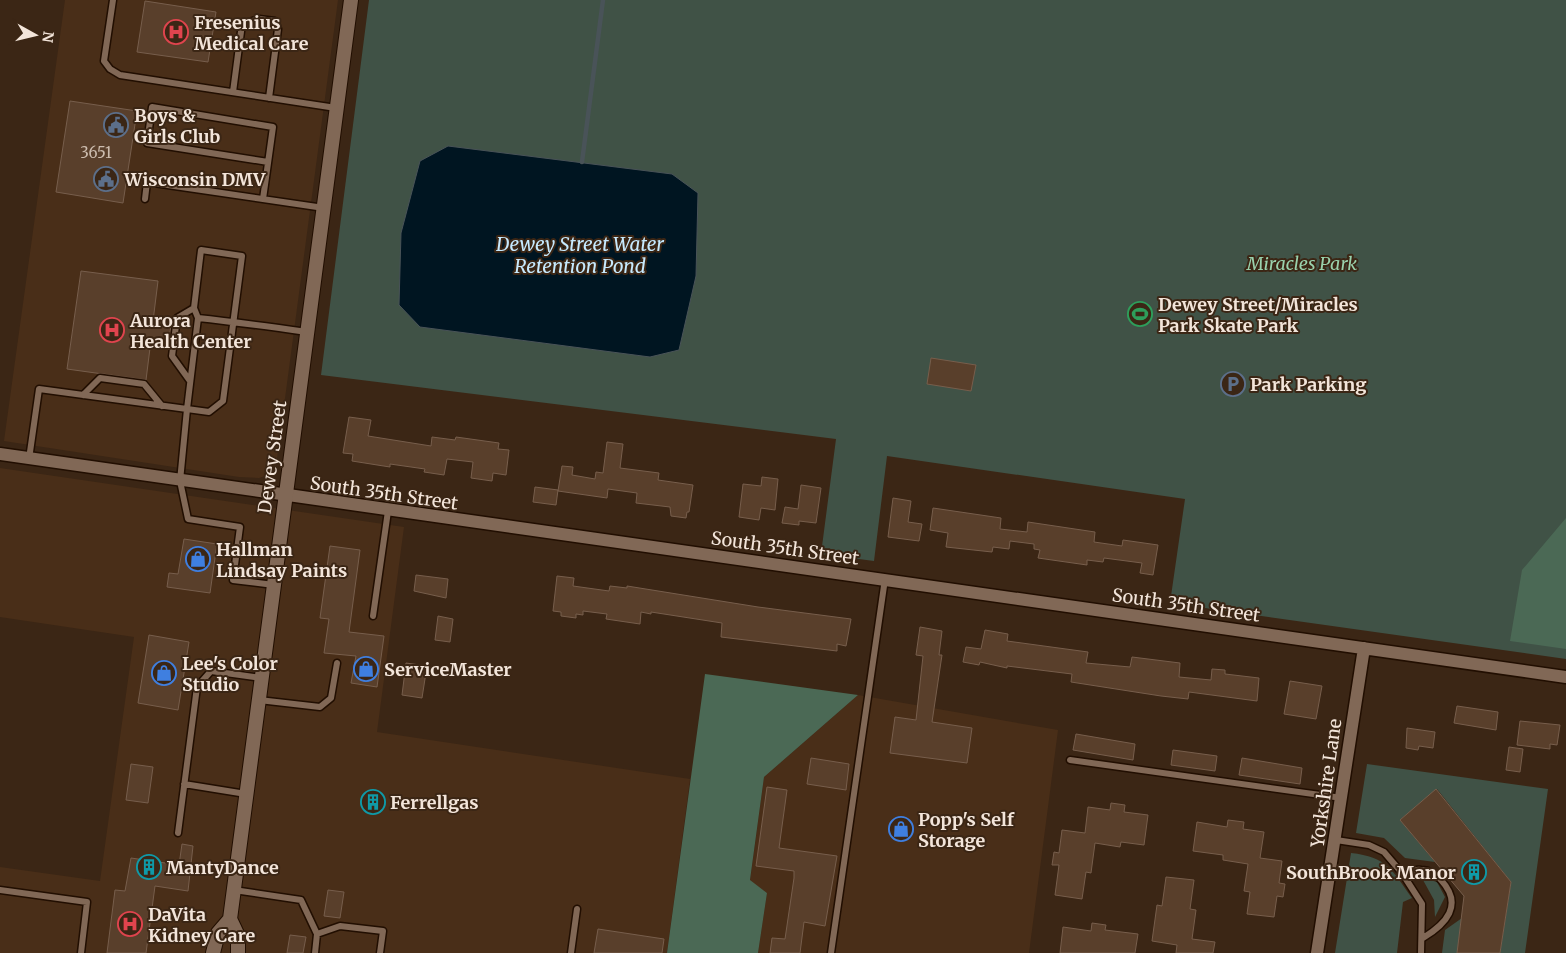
<svg xmlns="http://www.w3.org/2000/svg" width="1566" height="953" viewBox="0 0 1566 953" font-family="Merriweather,serif">
	<style>
		.built { fill: #492e18 }
		.green { fill: #405246 }
		.forest { fill: #4b6955 }
		.water { fill: #001521; stroke: #495358 }
		.lines { fill: none; stroke-linecap: round; stroke-linejoin: round }
		.stream { stroke: #495358; stroke-width: 4.5 }
		.building { fill: #593f2b; stroke: #775e4c }
		.service-casing { stroke: #210e01; stroke-width: 9 }
		.minor-casing { stroke: #210e01; stroke-width: 15 }
		.tertiary-casing { stroke: #210e01; stroke-width: 16 }
		.service { stroke: #816856; stroke-width: 6 }
		.minor { stroke: #816856; stroke-width: 12 }
		.tertiary { stroke: #816856; stroke-width: 14 }
		.labels { text-anchor: middle; dominant-baseline: central; stroke-width: 4; stroke-linejoin: round; paint-order: stroke }
		.number-label { font-size: 15px; fill: #ccbcae }
		.poi-label { font-size: 18px; font-weight: bold; fill: #f3e5da; stroke: #3b2615; text-anchor: start }
		.park-label { font-size: 18px; font-style: italic; fill: #9ad2ad; stroke: #3b2615 }
		.street-label { font-size: 18px; fill: #f3e5da; stroke: #3b2615 }
		.water-label { font-size: 19px; font-style: italic; fill: #c6eaff; stroke: #3b2615 }
	</style>
	<rect width="100%" height="100%" fill="#3b2615"/>
	<path class="built" d="M65 0H338L276 466 271 474 259 478 239 477 4 441Z
		M0 468 404 527 377 732 690 779 667 953H0V867L100 881 134 637 0 617Z
		M858 695 1058 730 1029 953H758L767 893 750 881 764 777Z"/>
	<path class="green" d="M369 0H1566V659L1170 603 1185 499 887 456 874 561 821 554 836 439 321 375Z
		M1367 764 1548 789 1525 953H1500L1511 882 1437 789 1400 820 1435 862 1405 858 1384 838 1356 833Z
		M1351 853C1387 857 1392 870 1412 898L1403 902 1397 953H1335Z
		M1427 879 1437 882 1445 897 1435 917 1434 900 1423 880Z
		M1462 918 1457 953H1442L1445 930Z"/>
	<path class="forest" d="M1566 518V649L1510 641 1522 570Z
		M705 674 858 695 764 777 750 880 767 893 758 953H667Z"/>
	<path class="water" d="M448 146 672 174 698 193 696 276 679 350 650 357 420 327 399 305 401 233 420 161Z"/>
	<g class="lines">
		<path class="stream" d="M582 162 603 0"/>
	</g>
	<path class="building" d="M145 1 216 12 208 62 137 52Z
		M70 101 137 111 123 203 56 192Z
		M81 271 158 281 153 321 171 324 169 342 151 340 146 380 67 369Z
		M931 358 976 365 971 391 927 384Z
		M349 417 371 420 368 436 431 446 432 437 455 440 456 437 499 443 498 449 509 450 506 475 493 473 492 481 471 478 473 462 447 459 444 475 424 472 425 469 390 464V467L352 461 353 454 343 453Z
		M607 442 623 444 620 468 659 473 658 480 693 485 689 512H687L686 518 671 516 670 507 636 503 637 493 608 489 607 498 558 491 562 466 573 467 572 475 595 479 596 472 603 473Z
		M762 477 778 479 775 510 761 508 759 520 739 517 743 484 761 486Z
		M801 485 821 488 816 523 799 521V525L782 523 785 507 798 509Z
		M535 487 558 490 556 505 533 502Z
		M893 498 911 501 908 522 922 524 919 541 888 537Z
		M933 508 1001 518 1000 529 1027 532 1028 522 1095 532 1094 542 1122 546 1123 540 1158 545 1153 575 1140 573 1142 563 1104 558 1103 562 1087 560V565L1038 558 1040 550 1034 549V544L1010 541 1009 549 993 547 992 552 946 547 948 533 930 530Z
		M184 539 217 544 210 593 167 587 169 573 178 574Z
		M330 546 360 550 349 632 384 636 377 687 351 683 356 656 324 653 329 619 320 618Z
		M416 575 448 579 446 598 414 591Z
		M557 576 574 578 573 586 609 591 610 586 627 588V586L758 607 851 619 846 646 837 644V651L721 637 722 623 651 612V614L641 612 640 624 606 619 607 614 583 611V615L576 614V618L561 616V612L553 611Z
		M438 616 453 619 450 642 435 640Z
		M920 627 942 631 939 655H942L932 722 972 728 967 763 890 753 895 717 916 720 923 656 916 655Z
		M985 630 1008 634 1007 641 1088 652 1086 663 1130 667 1132 657 1180 663 1179 677 1211 680 1212 669 1225 670V674L1259 678 1257 701 1189 692 1188 699 1161 696 1071 682 1072 674 1007 666V668L980 662 979 665 963 662 966 647 981 649Z
		M149 635 189 642 178 710 138 703Z
		M406 663 427 666 422 698 402 695Z
		M1290 681 1322 686 1316 719 1284 714Z
		M1457 706 1498 712 1496 730 1454 723Z
		M1520 721 1560 725 1557 745 1550 744V749L1517 745Z
		M1407 728 1435 732 1433 748 1419 746 1418 750 1406 748Z
		M1076 734 1135 744 1133 760 1073 750Z
		M1509 747 1523 749 1520 772 1506 770Z
		M1173 750 1217 756 1215 771 1171 765Z
		M811 758 849 764 846 790 807 784Z
		M1242 758 1302 768 1300 784 1239 775Z
		M131 764 153 767 148 803 126 800Z
		M767 787 787 790 779 848 837 856 825 926 804 922 800 953H770L772 938 785 939 794 878V871L756 866Z
		M1436 789 1511 882 1500 953H1457L1464 896 1400 820Z
		M366 794 381 796 379 809 365 807Z
		M1111 803 1125 805 1124 812 1148 815 1144 845 1121 842 1120 847 1095 843 1091 873 1086 872 1082 899 1055 895 1059 865H1052L1054 852 1059 853 1062 830 1085 833 1088 807 1110 810Z
		M1228 820 1244 822 1243 829 1264 832 1260 858 1282 861 1279 883 1285 884 1283 897 1277 896 1274 917 1247 914 1250 892 1244 891 1248 864 1223 860V855L1193 851 1197 822 1227 827Z
		M182 844 193 846 188 891 155 886 146 953H107L115 890 125 891 131 858 179 865Z
		M1166 877 1194 880 1190 909 1196 910 1192 939 1215 942 1213 953H1176L1177 945 1152 941 1157 905 1162 906Z
		M328 890 344 892 340 918 324 916Z
		M1092 923 1106 925 1105 930 1138 934 1135 953H1060L1063 927 1091 931Z
		M598 929 664 939 662 953H594Z
		M290 935 306 937 303 953H287Z"/>
	<g class="lines">
		<defs>
			<path id="service" d="M113 0 104 61 110 69 120 75 336 108
				M233 92 242 24 259 19 275 21 278 29 269 98
				M145 199 147 182 324 208
				M263 199 273 127 152 107 147 143 268 162
				M198 318 194 308 201 250 242 256 223 401 209 412 187 409 198 318C235 322 271 327 307 332
				M190 381 172 356 177 318 194 308
				M83 395 100 378 144 384 162 406
				M29 459 39 389 187 409 180 481 188 519 240 527 233 580 274 585
				M373 616 388 511
				M259 700 320 707 331 698 337 663
				M1070 760 1342 798
				M184 784 246 794
				M178 833 197 687 211 671 262 678
				M1336 840 1369 845 1384 852 1402 873 1422 904 1421 953
				M1402 873C1408 872 1415 869 1421 870 1430 870 1435 874 1441 880 1464 905 1446 924 1423 938
				M0 890 87 902 81 953
				M234 890 301 900 317 934 315 953
				M317 934 340 926 383 931 380 953
				M571 953 577 909
				M831 953 885 579"/>
			<path id="minor" d="M0 454 1566 677
				M1317 953 1364 648"/>
			<path id="tertiary" d="M213 953 218 933 230 919
				M238 953V936L230 919 351 0"/>
		</defs>
		<use href="#service" class="service-casing"/>
		<use href="#minor" class="minor-casing"/>
		<use href="#tertiary" class="tertiary-casing"/>
		<use href="#service" class="service"/>
		<use href="#minor" class="minor"/>
		<use href="#tertiary" class="tertiary"/>
	</g>
	<defs>
		<symbol id="hospital-ring" viewBox="-11 -11 22 22"><circle r="9.5" fill="#3b2615" stroke="#e0444e" stroke-width="1.5"/><path d="M-5-5h3v3.5h4V-5h3V5h-3V1.5h-4V5h-3Z" fill="#e0444e"/></symbol>
		<symbol id="civic-ring" viewBox="-11 -11 22 22"><circle r="9.5" fill="#3b2615" stroke="#5c6f8a" stroke-width="1.5"/><path d="M-.6-6.5H3V-4.5H.6V-3L4-1V1h2V6H-6V1h2V-1L-.6-3ZM-1.2 2.5V6h2.4V2.5Z" fill="#5c6f8a"/></symbol>
		<symbol id="stadium-ring" viewBox="-11 -11 22 22"><circle r="9.5" fill="#3b2615" stroke="#2e9e5b" stroke-width="1.5"/><path d="M0-5a6.5 5 0 1 0 0 10a6.5 5 0 1 0 0-10ZM-3.5-1.8h7v3.6h-7Z" fill="#2e9e5b"/></symbol>
		<symbol id="parking-ring" viewBox="-11 -11 22 22"><circle r="9.5" fill="#3b2615" stroke="#5c6f8a" stroke-width="1.5"/><path d="M-3.5-5.5H1a3.5 3.5 0 0 1 0 7H-1V5.5H-3.5ZM-1-3.4V-.6H.8a1.4 1.4 0 0 0 0-2.8Z" fill="#5c6f8a"/></symbol>
		<symbol id="shop-ring" viewBox="-11 -11 22 22"><circle r="9.5" fill="#3b2615" stroke="#3f7fe0" stroke-width="1.5"/><path d="M-5-2.5h2.3a2.7 3.5 0 0 1 5.4 0H5L5.5 6h-11ZM-1.5-2.5h3a1.5 2.3 0 0 0-3 0Z" fill="#3f7fe0"/></symbol>
		<symbol id="building-ring" viewBox="-11 -11 22 22"><circle r="9.5" fill="#3b2615" stroke="#0f9aa8" stroke-width="1.5"/><path d="M-4-6H4V6H1V3H-1V6H-4ZM-2.5-4.3h1.7v1.8h-1.7ZM.8-4.3h1.7v1.8H.8ZM-2.5-1h1.7V.8h-1.7ZM.8-1h1.7V.8H.8Z" fill="#0f9aa8"/></symbol>
	</defs>
	<g fill-rule="evenodd">
		<use href="#hospital-ring" x="162" y="18" width="28" height="28"/>
		<use href="#civic-ring" x="102" y="111" width="28" height="28"/>
		<use href="#civic-ring" x="92" y="165" width="28" height="28"/>
		<use href="#stadium-ring" x="1126" y="300" width="28" height="28"/>
		<use href="#hospital-ring" x="98" y="316" width="28" height="28"/>
		<use href="#parking-ring" x="1219" y="370" width="28" height="28"/>
		<use href="#shop-ring" x="184" y="545" width="28" height="28"/>
		<use href="#shop-ring" x="352" y="655" width="28" height="28"/>
		<use href="#shop-ring" x="150" y="659" width="28" height="28"/>
		<use href="#building-ring" x="359" y="788" width="28" height="28"/>
		<use href="#shop-ring" x="887" y="815" width="28" height="28"/>
		<use href="#building-ring" x="135" y="853" width="28" height="28"/>
		<use href="#building-ring" x="1460" y="858" width="28" height="28"/>
		<use href="#hospital-ring" x="116" y="910" width="28" height="28"/>
	</g>
	<g class="labels">
		<g class="number-label">
			<text x="96" y="152">3651</text>
		</g>
		<g class="poi-label">
			<text x="194" y="22">Fresenius<tspan x="194" dy="21">Medical Care</tspan></text>
			<text x="134" y="115">Boys &amp;<tspan x="134" dy="21">Girls Club</tspan></text>
			<text x="124" y="179">Wisconsin DMV</text>
			<text x="1158" y="304">Dewey Street/Miracles<tspan x="1158" dy="21">Park Skate Park</tspan></text>
			<text x="130" y="320">Aurora<tspan x="130" dy="21">Health Center</tspan></text>
			<text x="1250" y="384">Park Parking</text>
			<text x="216" y="549">Hallman<tspan x="216" dy="21">Lindsay Paints</tspan></text>
			<text x="182" y="663">Lee's Color<tspan x="182" dy="21">Studio</tspan></text>
			<text x="384" y="669">ServiceMaster</text>
			<text x="390" y="802">Ferrellgas</text>
			<text x="918" y="819">Popp's Self<tspan x="918" dy="21">Storage</tspan></text>
			<text x="166" y="867">MantyDance</text>
			<text x="1456" y="872" text-anchor="end">SouthBrook Manor</text>
			<text x="148" y="914">DaVita<tspan x="148" dy="21">Kidney Care</tspan></text>
		</g>
		<g class="park-label">
			<text x="1302" y="263">Miracles Park</text>
		</g>
		<g class="street-label">
			<text transform="translate(272 457) rotate(-82)">Dewey Street</text>
			<text transform="translate(384 493) rotate(8)">South 35th Street</text>
			<text transform="translate(785 548) rotate(8)">South 35th Street</text>
			<text transform="translate(1186 605) rotate(8)">South 35th Street</text>
			<text transform="translate(1326 783) rotate(-82)">Yorkshire Lane</text>
		</g>
		<g class="water-label">
			<text x="580" y="244">Dewey Street Water<tspan x="580" dy="22">Retention Pond</tspan></text>
		</g>
	</g>
	<g transform="translate(35 35) rotate(98)" stroke="#3b2615" stroke-width="4" paint-order="stroke">
	<path d="M0-4L9 19L0 12L-9 19Z" fill="#f3e5da"/>
	<text y="-8" font-size="14" font-weight="bold" text-anchor="middle" fill="#f3e5da">N</text>
	</g>
</svg>
